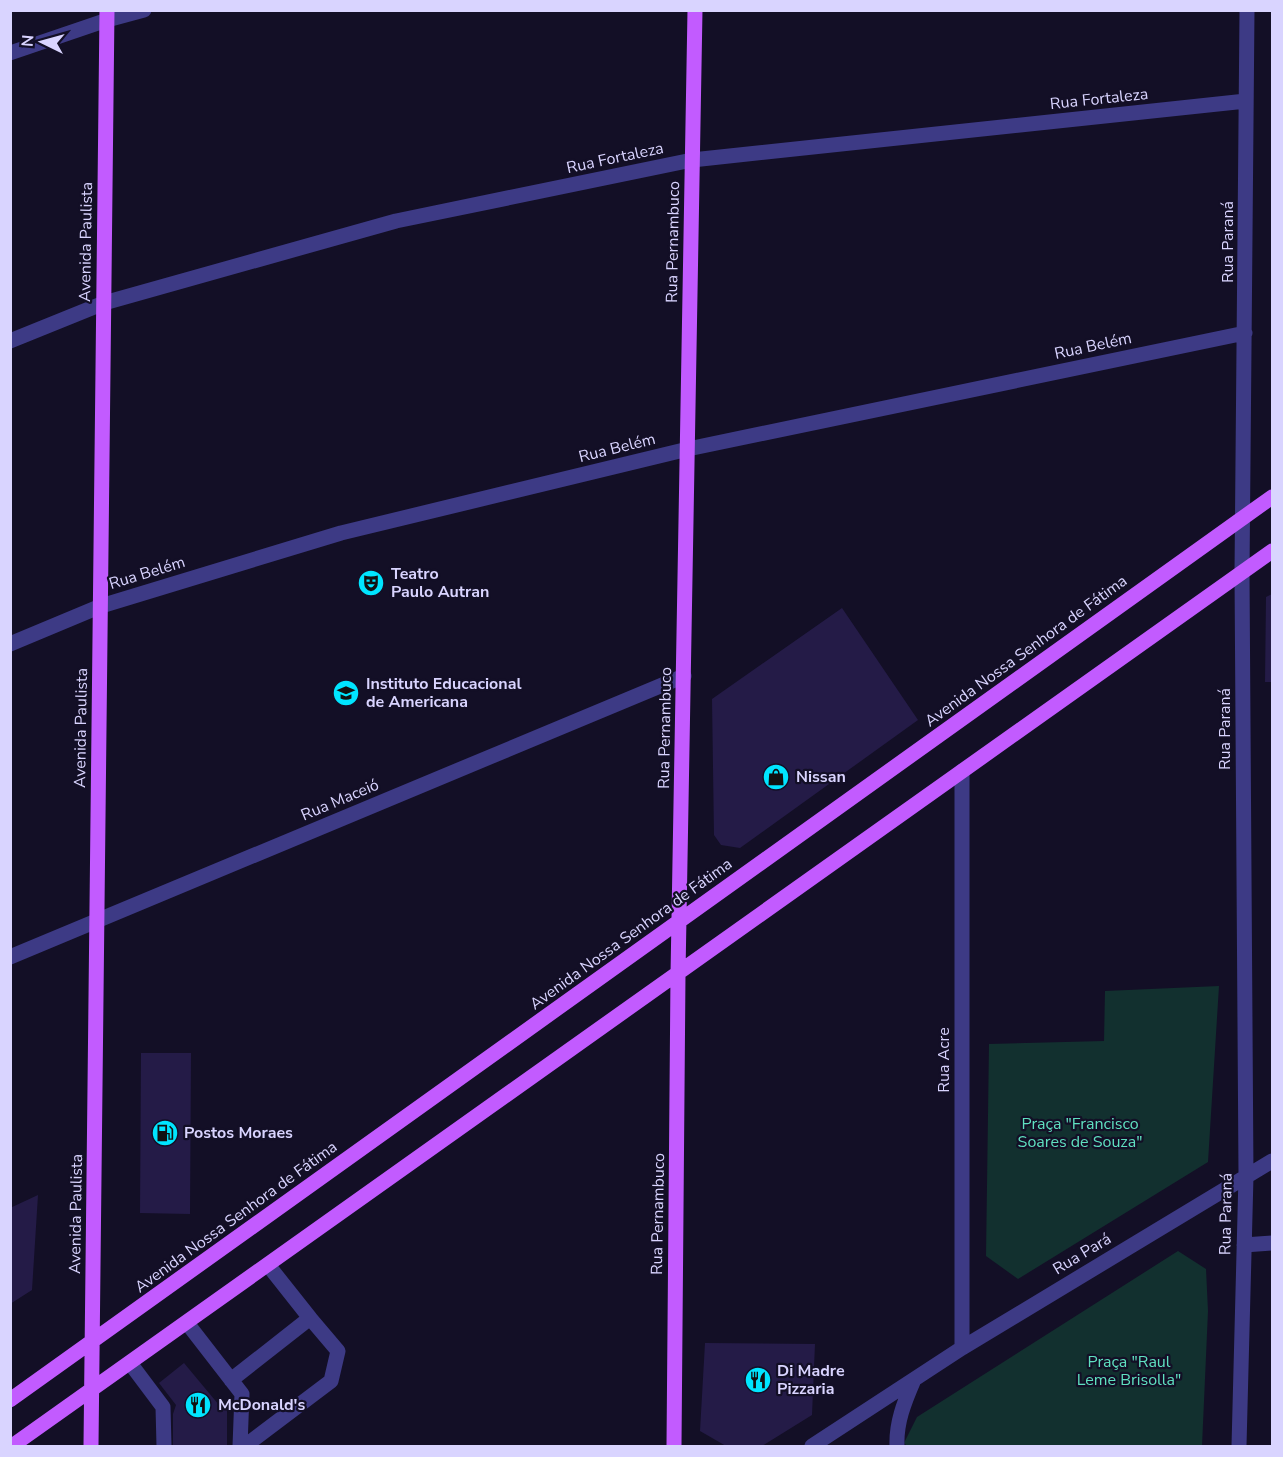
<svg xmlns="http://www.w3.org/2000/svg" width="1283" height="1457" viewBox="0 0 1283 1457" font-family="'Nunito Sans',sans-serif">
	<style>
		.green { fill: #12302f }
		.building { fill: #241b47 }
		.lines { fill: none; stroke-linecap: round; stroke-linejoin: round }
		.minor { stroke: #3d3a85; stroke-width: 15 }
		.major { stroke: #c25bff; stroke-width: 15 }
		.labels { text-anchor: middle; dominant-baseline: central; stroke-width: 4.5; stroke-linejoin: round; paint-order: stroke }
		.street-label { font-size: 16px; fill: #d9d4ff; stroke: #130f26 }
		.poi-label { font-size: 16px; font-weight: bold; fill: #d9d4ff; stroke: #130f26; text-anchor: start }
		.park-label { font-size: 16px; fill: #5fe0c0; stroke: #130f26 }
	</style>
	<rect width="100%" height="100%" fill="#130f26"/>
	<path class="green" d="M1219 986 1208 1162 1018 1279 986 1256 989 1044 1104 1041 1105 991Z
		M1178 1251 1206 1269 1208 1311 1202 1446H907L904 1443 917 1417Z"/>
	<path class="building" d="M1272 594V682H1265L1266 597Z
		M842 608 918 720 740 848 721 845 714 835 712 699Z
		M141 1053H191L190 1214 140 1213Z
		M38 1195 32 1290 10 1304V1208Z
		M705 1343 815 1344 812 1415 762 1446H726L700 1431Z
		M184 1363 219 1405H227V1446H173V1414L176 1405 159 1383Z"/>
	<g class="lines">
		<path class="minor" d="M10 53 107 20 144 10
			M10 341 104 303 396 221 692 160 1246 101
			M10 644 101 606 341 533 688 449 1245 333
			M962 771V1348
			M10 957 684 676
			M1244 1245 1272 1243
			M268 1265 310 1318
			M187 1323 242 1394 240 1446
			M130 1363 163 1407 164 1446
			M231 1380 310 1318 338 1351 331 1381 245 1446
			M812 1446 962 1348 1272 1161
			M897 1446C896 1423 904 1403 913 1382
			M1239 1446 1246 1176 1242 573 1247 10"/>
		<path class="major" d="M10 1400 1272 497
			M12 1446 1272 551
			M91 1446 107 10
			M674 1446 678 974 695 10"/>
	</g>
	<defs>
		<symbol id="theatre-disc" viewBox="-11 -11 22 22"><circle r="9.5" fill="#00e5ff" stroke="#130f26"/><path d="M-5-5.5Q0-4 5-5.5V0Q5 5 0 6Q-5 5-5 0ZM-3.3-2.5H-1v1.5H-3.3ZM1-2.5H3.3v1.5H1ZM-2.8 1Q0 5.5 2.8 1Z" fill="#111"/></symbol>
		<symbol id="school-disc" viewBox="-11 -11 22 22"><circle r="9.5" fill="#00e5ff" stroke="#130f26"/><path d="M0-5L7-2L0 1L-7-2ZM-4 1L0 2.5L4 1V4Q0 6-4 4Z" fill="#111"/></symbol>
		<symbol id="shop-disc" viewBox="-11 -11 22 22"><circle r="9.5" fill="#00e5ff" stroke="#130f26"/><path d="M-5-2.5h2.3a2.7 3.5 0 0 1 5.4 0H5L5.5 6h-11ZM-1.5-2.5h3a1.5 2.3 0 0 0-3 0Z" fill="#111"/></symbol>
		<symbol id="fuel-disc" viewBox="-11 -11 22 22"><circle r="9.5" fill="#00e5ff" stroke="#130f26"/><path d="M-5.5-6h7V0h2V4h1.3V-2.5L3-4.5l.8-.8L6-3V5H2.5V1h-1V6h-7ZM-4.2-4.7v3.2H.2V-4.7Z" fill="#111"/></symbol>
		<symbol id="restaurant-disc" viewBox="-11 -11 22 22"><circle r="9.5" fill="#00e5ff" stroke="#130f26"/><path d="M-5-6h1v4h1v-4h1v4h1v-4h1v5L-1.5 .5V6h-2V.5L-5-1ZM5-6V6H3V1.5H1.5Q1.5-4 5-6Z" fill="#111"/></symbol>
	</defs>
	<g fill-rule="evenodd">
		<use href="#theatre-disc" x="356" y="568" width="30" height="30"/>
		<use href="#school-disc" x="331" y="678" width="30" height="30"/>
		<use href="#shop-disc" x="761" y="762" width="30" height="30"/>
		<use href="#fuel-disc" x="150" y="1118" width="30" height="30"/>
		<use href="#restaurant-disc" x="743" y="1365" width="30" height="30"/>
		<use href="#restaurant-disc" x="183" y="1390" width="30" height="30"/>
	</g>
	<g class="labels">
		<g class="street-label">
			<text transform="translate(1099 99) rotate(-6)">Rua Fortaleza</text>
			<text transform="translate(615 158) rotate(-12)">Rua Fortaleza</text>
			<text transform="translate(86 242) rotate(-89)">Avenida Paulista</text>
			<text transform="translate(673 242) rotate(-89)">Rua Pernambuco</text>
			<text transform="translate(1228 242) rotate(-90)">Rua Paraná</text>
			<text transform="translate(1093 346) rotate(-12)">Rua Belém</text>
			<text transform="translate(617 448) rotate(-14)">Rua Belém</text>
			<text transform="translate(147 573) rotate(-17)">Rua Belém</text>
			<text transform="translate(1026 651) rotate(-36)">Avenida Nossa Senhora de Fátima</text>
			<text transform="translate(81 728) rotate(-89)">Avenida Paulista</text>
			<text transform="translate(665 728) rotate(-89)">Rua Pernambuco</text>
			<text transform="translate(1225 729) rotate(-90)">Rua Paraná</text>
			<text transform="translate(340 800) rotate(-23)">Rua Maceió</text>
			<text transform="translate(631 934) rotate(-36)">Avenida Nossa Senhora de Fátima</text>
			<text transform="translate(944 1060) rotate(-90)">Rua Acre</text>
			<text transform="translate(76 1214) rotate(-89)">Avenida Paulista</text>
			<text transform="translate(658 1214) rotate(-89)">Rua Pernambuco</text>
			<text transform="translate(1226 1214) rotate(-89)">Rua Paraná</text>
			<text transform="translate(236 1217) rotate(-36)">Avenida Nossa Senhora de Fátima</text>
			<text transform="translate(1082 1254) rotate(-31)">Rua Pará</text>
		</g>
		<g class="poi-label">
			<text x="391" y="574">Teatro<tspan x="391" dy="18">Paulo Autran</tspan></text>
			<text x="366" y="684">Instituto Educacional<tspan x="366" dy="18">de Americana</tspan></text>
			<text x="796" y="777">Nissan</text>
			<text x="184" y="1133">Postos Moraes</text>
			<text x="777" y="1371">Di Madre<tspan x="777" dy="18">Pizzaria</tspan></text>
			<text x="218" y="1405">McDonald's</text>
		</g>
		<g class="park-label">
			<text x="1080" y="1124">Praça "Francisco<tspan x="1080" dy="18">Soares de Souza"</tspan></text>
			<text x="1129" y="1362">Praça "Raul<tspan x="1129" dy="18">Leme Brisolla"</tspan></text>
		</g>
	</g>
	<rect width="1283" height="1457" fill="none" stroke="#d9d4ff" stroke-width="24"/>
	<g transform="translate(42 42) rotate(275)" stroke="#130f26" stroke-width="4.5" paint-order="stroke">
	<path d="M0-4.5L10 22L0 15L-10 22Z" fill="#d9d4ff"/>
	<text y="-9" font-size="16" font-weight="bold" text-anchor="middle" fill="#d9d4ff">N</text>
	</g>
</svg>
